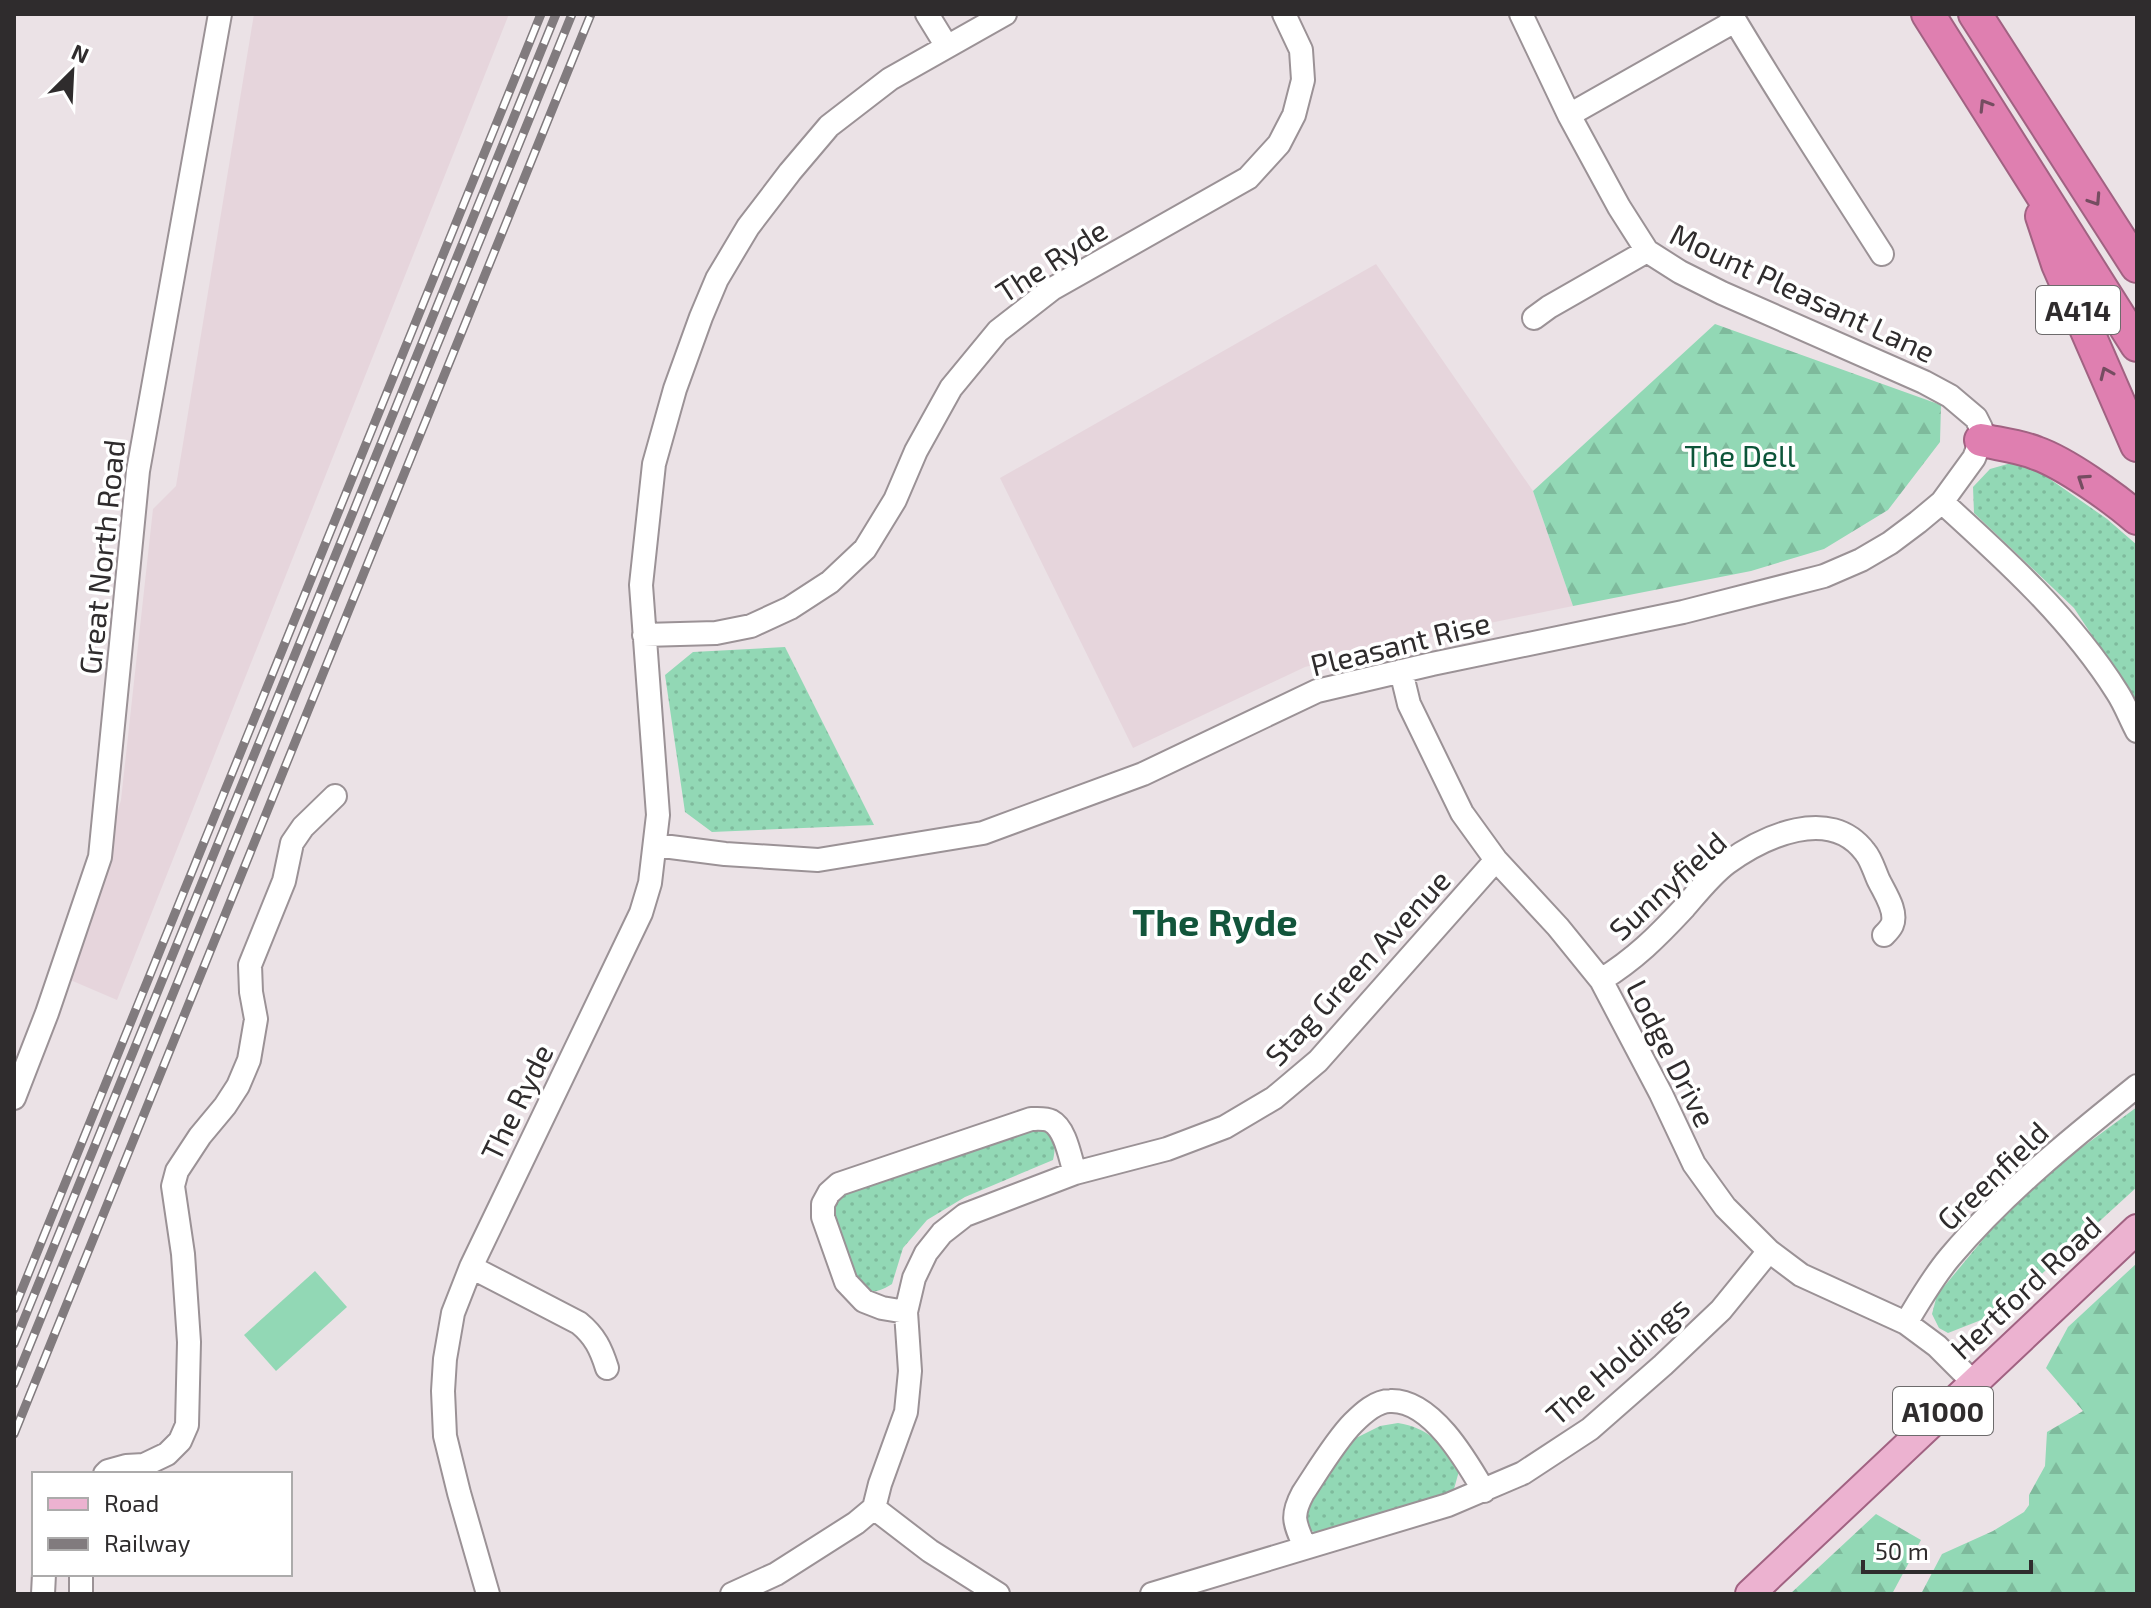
<svg xmlns="http://www.w3.org/2000/svg" width="2151" height="1608" viewBox="0 0 2151 1608" font-family="'Exo 2',sans-serif">
	<style>
		.built { fill: #e6d5dc }
		.grass { fill: url(#grass-dots) }
		.forest { fill: url(#forest-firs) }
		.garden { fill: #92d8b5 }
		.lines { fill: none; stroke-linecap: round; stroke-linejoin: round }
		.minor-casing { stroke: #9b9296; stroke-width: 26 }
		.major-casing { stroke: #a16282; stroke-width: 32 }
		.highway-casing { stroke: #a16282; stroke-width: 36 }
		.minor { stroke: #fff; stroke-width: 22 }
		.major { stroke: #ecb2d0; stroke-width: 28 }
		.highway { stroke: #df7fb0; stroke-width: 32 }
		.rail-casing { stroke: #817b7e; stroke-width: 9 }
		.rail { stroke: #fff; stroke-width: 6; stroke-dasharray: 18; stroke-linecap: butt }
		.oneway { stroke: #754d61 }
		.labels { text-anchor: middle; dominant-baseline: central; stroke-width: 7; stroke-linejoin: round; paint-order: stroke }
		.shield { fill: #fff; stroke: #6d6b6c; stroke-width: 2 }
		.shield-label { font-size: 28px; font-weight: bold; fill: #2f2c2d }
		.street-label { font-size: 30px; fill: #2f2c2d; stroke: #fff }
		.park-label { font-size: 30px; fill: #0c5539; stroke: #fff }
		.district-label { font-size: 38px; font-weight: bold; fill: #12553b; stroke: #fff }
	</style>
	<defs>
		<pattern id="grass-dots" width="8" height="8" patternUnits="userSpaceOnUse" patternTransform="scale(2)"><rect width="8" height="8" fill="#92d8b5"/><path d="M2 2h.1M6 6h.1" fill="none" stroke="#7eba9c" stroke-width="1.8" stroke-linecap="round"/></pattern>
		<pattern id="forest-firs" width="22" height="20" patternUnits="userSpaceOnUse" patternTransform="scale(2)"><rect width="22" height="20" fill="#92d8b5"/><path d="M5 1l3.5 6h-7zM16 11l3.5 6h-7z" fill="#7eba9c"/></pattern>
	</defs>
	<rect width="100%" height="100%" fill="#ebe2e6"/>
	<path class="built" d="M254 14H509L117 1000 68 979 121 800 153 509 176 486Z
		M1376 264 1533 491 1573 606 1485 624 1305 667 1133 748 1000 478Z"/>
	<path class="grass" d="M2011 463 2037 470 2107 519 2137 545V704L2074 608 1974 513 1973 487 1990 469Z
		M785 647 874 825 712 832 685 812 665 675 693 652Z
		M2137 1107V1187L1999 1313 1948 1333 1939 1328 1932 1314 1937 1295 2024 1190Z
		M1031 1127C1051 1132 1058 1139 1053 1160L965 1197 927 1220 903 1248 892 1284C885 1288 876 1294 868 1290 858 1286 833 1228 832 1216 831 1203 839 1198 848 1190Z
		M1398 1423C1427 1427 1446 1446 1459 1471L1454 1489 1443 1495 1317 1534 1306 1527 1303 1507 1354 1439 1380 1426Z"/>
	<path class="forest" d="M1715 324 1941 405 1940 442 1888 510 1824 549 1751 571 1573 606 1533 491Z
		M2137 1263V1594H1921L1942 1554 1993 1531 2024 1512 2029 1505V1495L2045 1466 2047 1432 2083 1411 2046 1368 2068 1327Z
		M1876 1514 1921 1540 1892 1594H1790Z"/>
	<path class="garden" d="M315 1271 347 1307 276 1371 244 1335Z"/>
	<g class="lines">
		<defs>
			<path id="minor" d="M927 14 946 45
				M1731 14C1779 95 1831 174 1882 254
				M1569 115 1735 21
				M1534 318 1549 307 1647 251
				M1942 502C2005 559 2071 619 2117 692 2125 704 2130 718 2137 731
				M644 635 716 633 751 626 790 608 830 582 865 549 895 500 916 451 951 388 998 331 1052 289 1248 178 1279 144 1294 115 1303 80 1301 50 1284 14
				M1401 671 1409 704 1462 813 1496 860 1558 927 1601 980 1661 1094 1694 1164 1725 1207 1769 1251 1801 1275 1906 1323 1937 1346 1973 1382
				M655 845 725 854 818 860 983 833 1143 774 1317 691 1432 664 1683 612 1824 576 1861 560 1890 543 1918 522 1942 502 1974 458 1981 440V428L1976 418 1950 396 1924 382 1722 293 1680 272 1647 251 1619 207 1569 115 1521 14
				M1601 980C1635 959 1657 937 1684 908 1697 893 1711 875 1727 863 1763 837 1830 805 1865 852 1871 859 1874 870 1878 879 1884 892 1898 911 1892 925 1890 929 1887 932 1884 935
				M14 1098 47 1013 100 857 138 471 220 14
				M471 1267 579 1323C595 1336 601 1349 607 1368
				M906 1312 882 1308 864 1301 846 1282 823 1217V1204L829 1193 839 1184 1031 1119C1037 1119 1045 1118 1051 1121 1066 1129 1070 1158 1075 1173
				M1906 1323C1920 1300 1933 1277 1950 1257 2005 1192 2071 1139 2137 1086
				M105 1474 108 1471 126 1466 144 1465 167 1454 180 1441 187 1425 189 1342 183 1254 173 1186 177 1171 200 1136 225 1106 238 1086 249 1060 256 1019 251 992 250 965 284 881 292 843 303 827 335 796
				M874 1508 930 1551 998 1594
				M1305 1547C1295 1524 1290 1517 1303 1493 1317 1472 1336 1440 1353 1423 1363 1413 1376 1401 1390 1401 1431 1399 1466 1460 1484 1491
				M81 1574V1594
				M43 1594 44 1574
				M488 1594 459 1493 445 1436 443 1391 445 1359 453 1313 471 1267 641 913 650 883 658 815 641 585 654 464 675 389 701 317 717 279 748 227 790 172 829 126 890 79 1005 14
				M732 1594 776 1574 856 1523 874 1508 880 1484 906 1412 910 1371 906 1312 914 1278 926 1253 942 1233 965 1215 1075 1173 1167 1149 1225 1127 1274 1098 1318 1061 1496 860
				M1152 1594 1448 1505 1523 1473 1590 1429 1663 1365 1721 1310 1769 1251"/>
			<path id="major" d="M1750 1594 2137 1229"/>
			<path id="highway" d="M1928 14 2137 345
				M1975 14 2137 266
				M2042 216 2058 264 2137 445
				M1981 440C1999 444 2019 446 2036 453 2065 463 2114 498 2137 518"/>
		</defs>
		<use href="#minor" class="minor-casing"/>
		<use href="#major" class="major-casing"/>
		<use href="#highway" class="highway-casing"/>
		<use href="#minor" class="minor"/>
		<use href="#major" class="major"/>
		<use href="#highway" class="highway"/>
		<defs>
			<path id="rail" d="M14 1309 541 14
				M14 1344 556 14
				M14 1384 572 14
				M14 1434 591 14"/>
		</defs>
		<use href="#rail" class="rail-casing"/>
		<use href="#rail" class="rail"/>
	</g>
	<defs><path id="oneway-chevron" d="M-2-3.5L2.5 0L-2 3.5" fill="none" stroke-width="1.6" stroke-linecap="round" stroke-linejoin="round" transform="scale(2)"/></defs>
	<g class="oneway">
		<use href="#oneway-chevron" transform="translate(1985 105) rotate(-122)"/>
		<use href="#oneway-chevron" transform="translate(2095 200) rotate(57)"/>
		<use href="#oneway-chevron" transform="translate(2106 373) rotate(-114)"/>
		<use href="#oneway-chevron" transform="translate(2083 480) rotate(-146)"/>
	</g>
	<g class="labels">
		<g class="shield">
			<rect x="2036" y="286" width="84" height="48" rx="6"/>
			<rect x="1893" y="1387" width="100" height="48" rx="6"/>
		</g>
		<g class="shield-label">
			<text x="2078" y="310">A414</text>
			<text x="1943" y="1411">A1000</text>
		</g>
		<g class="street-label">
			<text transform="translate(1051 260) rotate(-33)">The Ryde</text>
			<text transform="translate(1803 292) rotate(25)">Mount Pleasant Lane</text>
			<text transform="translate(101 557) rotate(-84)">Great North Road</text>
			<text transform="translate(1400 643) rotate(-14)">Pleasant Rise</text>
			<text transform="translate(1667 885) rotate(-42)">Sunnyfield</text>
			<text transform="translate(1357 967) rotate(-47)">Stag Green Avenue</text>
			<text transform="translate(1672 1053) rotate(63)">Lodge Drive</text>
			<text transform="translate(516 1102) rotate(-64)">The Ryde</text>
			<text transform="translate(1992 1175) rotate(-44)">Greenfield</text>
			<text transform="translate(2025 1287) rotate(-43)">Hertford Road</text>
			<text transform="translate(1617 1360) rotate(-41)">The Holdings</text>
		</g>
		<g class="park-label">
			<text x="1740" y="455">The Dell</text>
		</g>
		<g class="district-label">
			<text x="1215" y="921">The Ryde</text>
		</g>
	</g>
	<rect width="2151" height="1608" fill="none" stroke="#2f2c2d" stroke-width="32"/>
	<rect x="32" y="1472" width="260" height="104" fill="#ffffff" stroke="#acabab" stroke-width="2"/>
	<rect x="48" y="1498" width="40" height="12" fill="#ecb2d0" stroke="#acabab" stroke-width="2"/>
	<text x="104" y="1512" font-size="24" fill="#2f2c2d">Road</text>
	<rect x="48" y="1538" width="40" height="12" fill="#817b7e" stroke="#acabab" stroke-width="2"/>
	<text x="104" y="1552" font-size="24" fill="#2f2c2d">Railway</text>
	<g transform="translate(72 72) rotate(24)" stroke="#ffffff" stroke-width="6" paint-order="stroke">
	<path d="M0-6L14 30L0 20L-14 30Z" fill="#2f2c2d"/>
	<text y="-12" font-size="22" font-weight="bold" text-anchor="middle" fill="#2f2c2d">N</text>
	</g>
	<path d="M1863 1560v12h168v-12" fill="none" stroke="#2f2c2d" stroke-width="4"/>
	<text x="1875" y="1560" font-size="24" fill="#2f2c2d" stroke="#ffffff" stroke-width="6" paint-order="stroke">50 m</text>
</svg>
